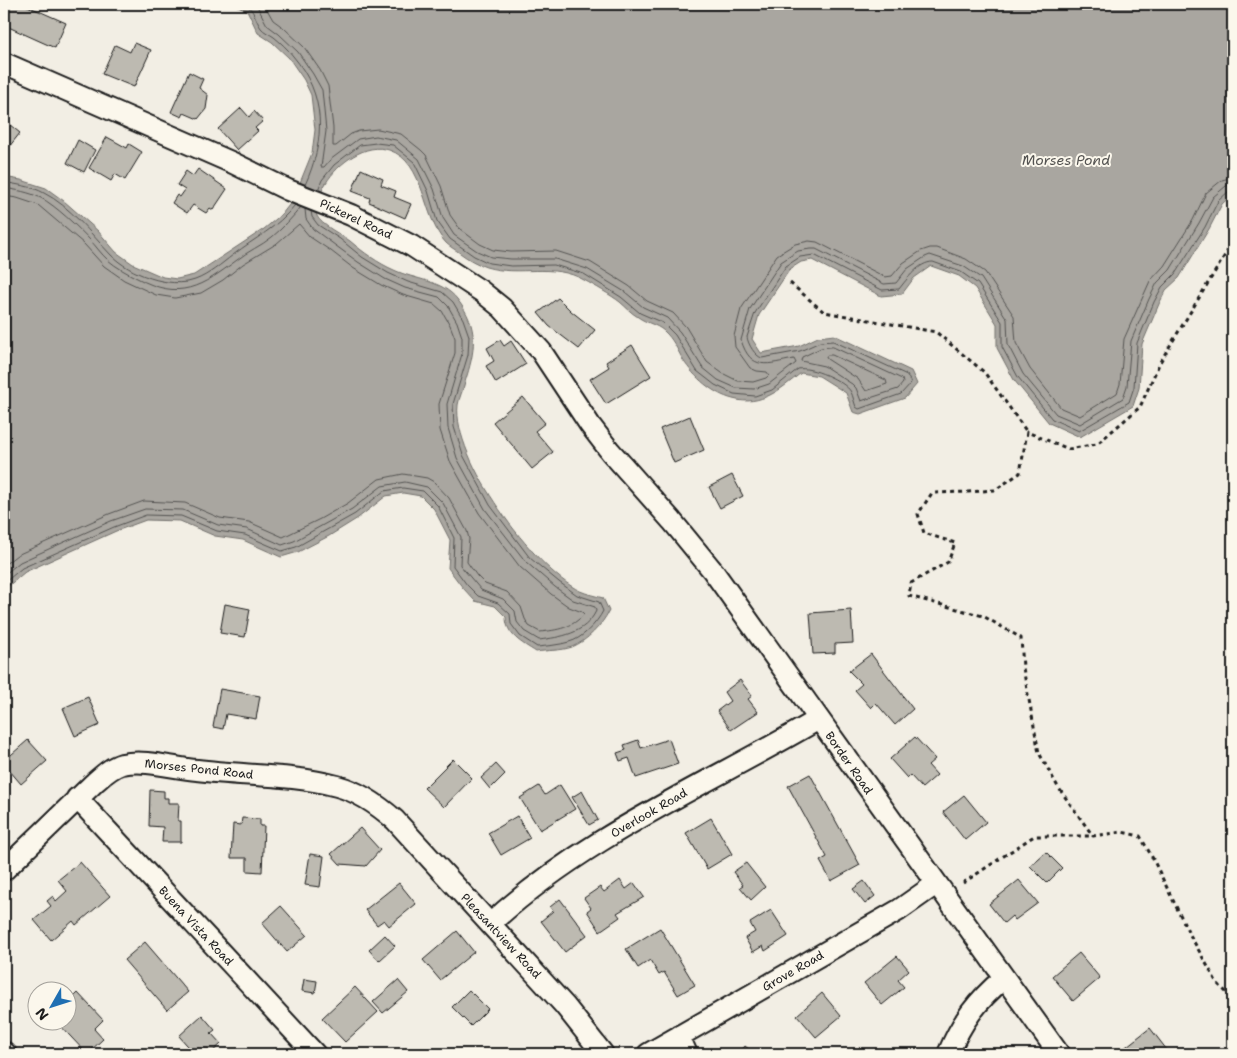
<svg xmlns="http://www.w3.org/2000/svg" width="1237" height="1058" viewBox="0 0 1237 1058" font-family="'Shantell Sans',sans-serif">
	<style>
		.water { fill: #a9a6a0; stroke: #716f6b }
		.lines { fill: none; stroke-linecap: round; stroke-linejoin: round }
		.shore { stroke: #545351; stroke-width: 1 }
		.building { fill: #bdbab1; stroke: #1c1c1c }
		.minor-casing { stroke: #1c1c1c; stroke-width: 24 }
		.path { stroke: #1c1c1c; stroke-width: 3; stroke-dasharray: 4 4; stroke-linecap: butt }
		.minor { stroke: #fbf7ec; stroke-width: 20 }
		.labels { text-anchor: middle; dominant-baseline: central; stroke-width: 4; stroke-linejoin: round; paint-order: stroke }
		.street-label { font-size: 12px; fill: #1c1c1c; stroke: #fbf7ec }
		.water-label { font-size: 14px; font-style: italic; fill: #545351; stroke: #fbf7ec }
	</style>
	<rect width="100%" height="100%" fill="#f2eee4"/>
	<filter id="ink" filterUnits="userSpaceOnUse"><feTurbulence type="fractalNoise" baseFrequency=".02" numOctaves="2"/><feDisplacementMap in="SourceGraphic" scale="10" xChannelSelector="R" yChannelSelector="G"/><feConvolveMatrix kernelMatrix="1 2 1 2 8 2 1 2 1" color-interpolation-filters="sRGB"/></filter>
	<g filter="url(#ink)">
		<path class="water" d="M233 4H1233V194L1222 204 1209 229 1179 278 1166 290 1159 304 1142 344 1139 388 1133 406 1080 437 1049 423 1014 380 997 348V324L975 288 959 276 931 266 914 278 902 294 881 296 812 260 801 262 790 269 759 315 752 339 761 353 799 346 818 337 834 335 911 371 917 384 905 398 860 414 853 412 846 393 819 376 801 373C781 389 761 407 733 399 713 394 694 377 683 360 677 349 673 339 664 331 656 324 646 323 638 317 631 313 626 307 620 302 611 295 595 286 584 280 553 262 519 277 486 267 477 264 468 259 460 253 456 250 450 247 446 243 422 218 426 162 389 150 366 142 338 163 326 183 323 187 321 194 319 199 317 205 315 211 317 216 321 225 342 235 350 241 363 252 378 263 394 270 415 280 442 280 457 299 480 328 475 351 465 382 463 390 459 398 458 405 452 458 534 569 580 591 587 594 596 596 603 598L609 611C602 625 587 641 572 647 561 651 547 650 536 652 522 643 506 635 506 617L495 606 475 601 463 588 448 568 450 540 434 509 421 496 403 493 386 496 358 518 329 536 298 552 281 557 243 540 215 536 180 521 146 520 116 531 25 572 7 587 4 592V177L21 180 46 188 64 201 98 231 116 252 133 264 163 277 177 279 194 275 264 229 282 214 293 200 312 153 315 130 311 95 304 80 289 58 272 42 258 33 247 10Z"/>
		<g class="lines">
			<path class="shore" d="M244 4C255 9 255 20 261 28 264 32 270 34 274 37 280 42 288 49 293 56 326 95 326 139 305 185
				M256 4 267 25 279 34 298 52 313 74 322 90 326 131 321 167H324L330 160 358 139 376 136 396 140 419 159 434 189 443 218 454 235 477 251 491 257 511 259H555L587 269 625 292 643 307 667 318 680 332 702 367 718 380 736 388 754 389 769 384 796 363 794 359C768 364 751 372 741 340L750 309 781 262 798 251 810 249H816L884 284 896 283 907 269 925 257 930 255 963 266 981 278 1007 319 1008 345 1023 374 1056 414 1080 424 1123 398 1127 386 1131 341 1149 299 1157 283 1170 270 1199 223 1213 197 1226 186 1233 184
				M264 4 273 20 284 28 304 47 320 70 328 86 333 128V146H336L351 134 359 131 378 129 401 134 421 150 426 155 441 186 450 215 460 229 480 244 493 250 511 252 556 251 590 262 629 286 647 301 673 313 686 327 707 362 722 373 738 381 753 382 766 378 769 375 767 372 757 371 750 368 735 347 734 336 741 309 777 255 795 244 809 241 817 242 885 277 892 276 903 263 921 251 930 248H937L966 259 985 272 1014 316 1016 343 1030 369 1061 408 1080 416 1117 393 1120 384 1124 339 1150 281 1164 266 1193 220 1206 193 1222 180 1233 177
				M4 182C17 185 32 186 44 193 70 206 91 234 111 255 130 274 169 289 195 280 209 275 221 264 233 255 256 237 276 229 295 205
				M4 188C16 190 29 192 41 198 55 205 79 228 90 240 96 246 101 254 108 260 116 267 127 273 137 278 180 301 201 287 237 260 248 251 261 246 272 237 283 228 292 218 301 207
				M318 190 322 180 334 165 360 145 376 143 393 145 414 162 428 191 437 221 450 239 474 256 489 263 511 266 554 265 584 274 621 297 640 313 663 323 675 335 697 371 715 385 734 394 755 396 772 390 798 369C810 366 845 381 851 392 853 396 854 402 856 407L859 409 901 394 911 383 907 375 833 341 820 342 800 351 762 358C755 356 748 344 747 337L755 313 786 266 800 257 814 255 882 290 899 289C907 279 919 262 933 262L961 272 978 284 1002 322V347L1018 377 1052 419 1079 431 1129 402 1134 387 1137 343 1154 302 1162 287 1175 274 1205 227 1218 201 1229 191H1233
				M4 196 17 198 38 205 84 244 104 266 124 280 156 295 175 298 201 293 223 280 243 264 276 244 299 224 310 237 331 251 353 268 381 285 403 295 434 304 442 311 450 325 455 338V353L439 404 440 430 450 461 479 513 520 567 551 594 569 607 582 612 584 614C572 628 558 630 540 632L529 626 525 619 521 607 507 592 485 584 477 576 467 562 469 539 467 531 449 498 434 482 427 478 403 474 379 479 348 503 320 519 283 537 249 522 220 518 185 503 144 501 109 514 17 555 4 565
				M833 347 902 379 903 383 898 389 861 401 856 388 852 384 824 366 801 361 802 357 821 348Z
				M828 355H832L886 380 887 384 866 391 858 379 827 359 826 357Z
				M4 575 20 562 111 521 145 509 183 510 218 525 247 529 282 545 294 541 352 509 382 486 405 482 427 487 443 503 461 537 460 565 481 590 503 599 515 611 517 622 524 631 539 640C561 637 585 634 596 611L595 607 573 600 555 587 526 562 485 509 457 458 448 428 447 404 462 354V337L457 322 448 306 439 297 405 288 385 279 358 262 313 229 306 219 305 209
				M4 583 22 568 114 527 146 515 181 516 217 531 245 535 282 551 296 547 355 514 384 491 403 488 423 491 438 506 454 538 453 566 467 585 478 596 498 603 510 614 511 624 520 636 537 647C547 646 559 645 569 642 582 639 597 623 603 611L599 602 577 595 559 582 530 558 490 505 463 455 454 427 453 404 468 355 469 336 463 319 453 302 442 292 408 282 388 273 362 257 340 239 318 225 312 217 311 211"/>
		</g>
		<path class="building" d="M10 4H23L66 23 55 48 4 25V17Z
			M134 43 151 50 134 87 102 74 115 45 130 52Z
			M189 72 203 79 199 88 208 95 206 109 198 119 184 113 182 117 171 112Z
			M241 108 249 117 254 111 263 121 255 128 258 131 237 150 218 129Z
			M4 120 20 133 5 152 4 151Z
			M107 137 127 148 129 144 142 152 125 180 115 174 111 181 89 168Z
			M78 140 95 150 84 172 67 163Z
			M198 169 227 189 213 210 210 208 206 213 193 205 187 213 172 203 177 195 180 197 185 190 177 185 186 171 193 176Z
			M361 169 383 179 381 185 396 191 394 197 411 204 405 218 369 202 370 198 352 191Z
			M558 298 571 311 595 330 579 349 549 326 538 313Z
			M500 340 504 346 511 341 526 364 496 383 486 366 494 361 487 348Z
			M632 345 651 376 606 404 590 379 609 367 606 362Z
			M523 397 545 423 535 431 553 452 532 469 493 422Z
			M690 416 704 450 674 463 660 429Z
			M732 475 743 496 720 508 709 487Z
			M225 604 250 609 245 637 220 633Z
			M851 610 853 643 835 644V653L813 654 810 613Z
			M871 654 913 709 895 725 876 703 871 708 855 690 862 684 849 671Z
			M740 680 752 696 748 699 758 712 731 730 717 711 730 701 724 692Z
			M220 689 260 696 256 719 226 714 223 729 213 727Z
			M88 697 100 725 75 736 63 708Z
			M915 737 935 759 928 765 937 775 922 788 910 775 907 778 890 759Z
			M669 739 678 764 636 778 629 758 620 761 617 753 626 750 624 745 638 740 641 748Z
			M28 740 47 761 21 784 4 764V761Z
			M453 759 472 778 444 807 424 788Z
			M496 764 505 774 490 789 481 778Z
			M810 774 860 865 831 881 820 861 827 857 788 786Z
			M560 785 575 809 540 830 520 798 539 786 545 795Z
			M150 790 164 791V798H168V803H179L178 821H181V842H162L163 827 149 826Z
			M582 791 598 820 589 825 572 797Z
			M964 795 986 822 965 840 943 812Z
			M517 816 530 838 501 855 488 833Z
			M242 818 260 819V826H264L262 872 247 871V858H231L233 824 241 825Z
			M711 818 732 854 707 869 686 833Z
			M360 828 380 850 366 866 340 864 331 854Z
			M1046 852 1062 868 1047 883 1030 866Z
			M310 854 324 856 320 887 305 885Z
			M80 862 110 896 76 925 73 921 51 940 34 920 51 906 47 901 53 896 56 901 67 891 58 880Z
			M746 863 765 887 751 900 740 887 743 885 733 872Z
			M620 880 626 889 634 883 644 897 617 913 620 917 600 931 587 911 591 908 584 898 600 887 604 892Z
			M1019 880 1038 903 1015 920 1012 916 1004 923 989 904Z
			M864 881 875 896 865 904 853 889Z
			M399 883 416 904 389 926 384 920 377 925 365 910Z
			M560 899 587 935 565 952 541 921 553 911 550 907Z
			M281 906 307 935 287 952 262 923Z
			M771 910 788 936 765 951 763 946 753 952 745 938 755 932 750 923Z
			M660 928 695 985 678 995 664 972 659 975 650 960 638 968 626 949Z
			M457 931 474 952 440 980 423 960Z
			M385 935 395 946 379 961 369 950Z
			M145 942 188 992 167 1010 124 960Z
			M1079 953 1100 978 1073 1001 1052 976Z
			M897 956 909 970 898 980 904 987 882 1005 864 983Z
			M304 979 317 981 315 993 302 991Z
			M398 980 408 992 383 1013 373 1002Z
			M355 987 378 1012 345 1042 322 1018Z
			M469 990 488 1009 471 1026 452 1007Z
			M78 993 103 1020 94 1029 103 1039 87 1054 55 1020H68V1003Z
			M822 993 841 1016 816 1037 797 1015Z
			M202 1015 215 1030 211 1033 221 1044 210 1054H195L179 1036Z
			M1150 1028 1167 1050 1161 1054H1119L1118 1053Z
			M745 1046 755 1054H739Z"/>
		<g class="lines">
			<defs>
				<path id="minor" d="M4 63 233 163 288 190 351 215 412 246 481 291 502 308 541 351 590 425 610 451 672 521 713 571 1059 1054
					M77 798 315 1054
					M4 870 94 783C102 776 111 767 122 764 146 759 173 768 197 770 243 776 292 774 337 786 360 792 378 805 395 820L565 1006 603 1054
					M490 924C586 835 707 785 819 719
					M679 1036 687 1054
					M4 1052 6 1054
					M648 1054 899 910 936 884
					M948 1054C962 1021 977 1001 1004 978"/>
			</defs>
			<use href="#minor" class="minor-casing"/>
			<path class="path" d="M1233 242 1160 362 1140 407 1097 444 1069 449 1027 432 1020 473 995 490 968 492 932 493 918 514 924 533 955 543 948 562 911 583 909 596 983 616 1021 638 1023 668 1039 753 1058 787 1093 836 1122 832 1140 836 1151 855 1189 933 1217 983 1233 999
				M790 283 824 312 936 332 984 372 1027 432
				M963 883 1034 836H1093"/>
			<use href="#minor" class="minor"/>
		</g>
	</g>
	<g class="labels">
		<g class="street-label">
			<text transform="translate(356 219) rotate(25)">Pickerel Road</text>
			<text transform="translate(849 763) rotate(55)">Border Road</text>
			<text transform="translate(199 769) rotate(6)">Morses Pond Road</text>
			<text transform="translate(649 813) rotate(-30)">Overlook Road</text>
			<text transform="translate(196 926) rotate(47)">Buena Vista Road</text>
			<text transform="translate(501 936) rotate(47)">Pleasantview Road</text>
			<text transform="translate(793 971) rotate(-30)">Grove Road</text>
		</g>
		<g class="water-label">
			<text x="1066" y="160">Morses Pond</text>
		</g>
	</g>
	<rect width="1237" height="1058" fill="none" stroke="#fbf7ec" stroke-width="20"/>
	<rect x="10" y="10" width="1217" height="1038" fill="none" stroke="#1c1c1c" stroke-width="2" filter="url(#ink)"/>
	<g transform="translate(52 1006) rotate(231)"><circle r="24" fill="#fbf7ec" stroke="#a29f99"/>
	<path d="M0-4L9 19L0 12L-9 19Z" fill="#1f6fb2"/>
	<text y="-8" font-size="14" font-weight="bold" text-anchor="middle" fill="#1c1c1c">N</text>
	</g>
</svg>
